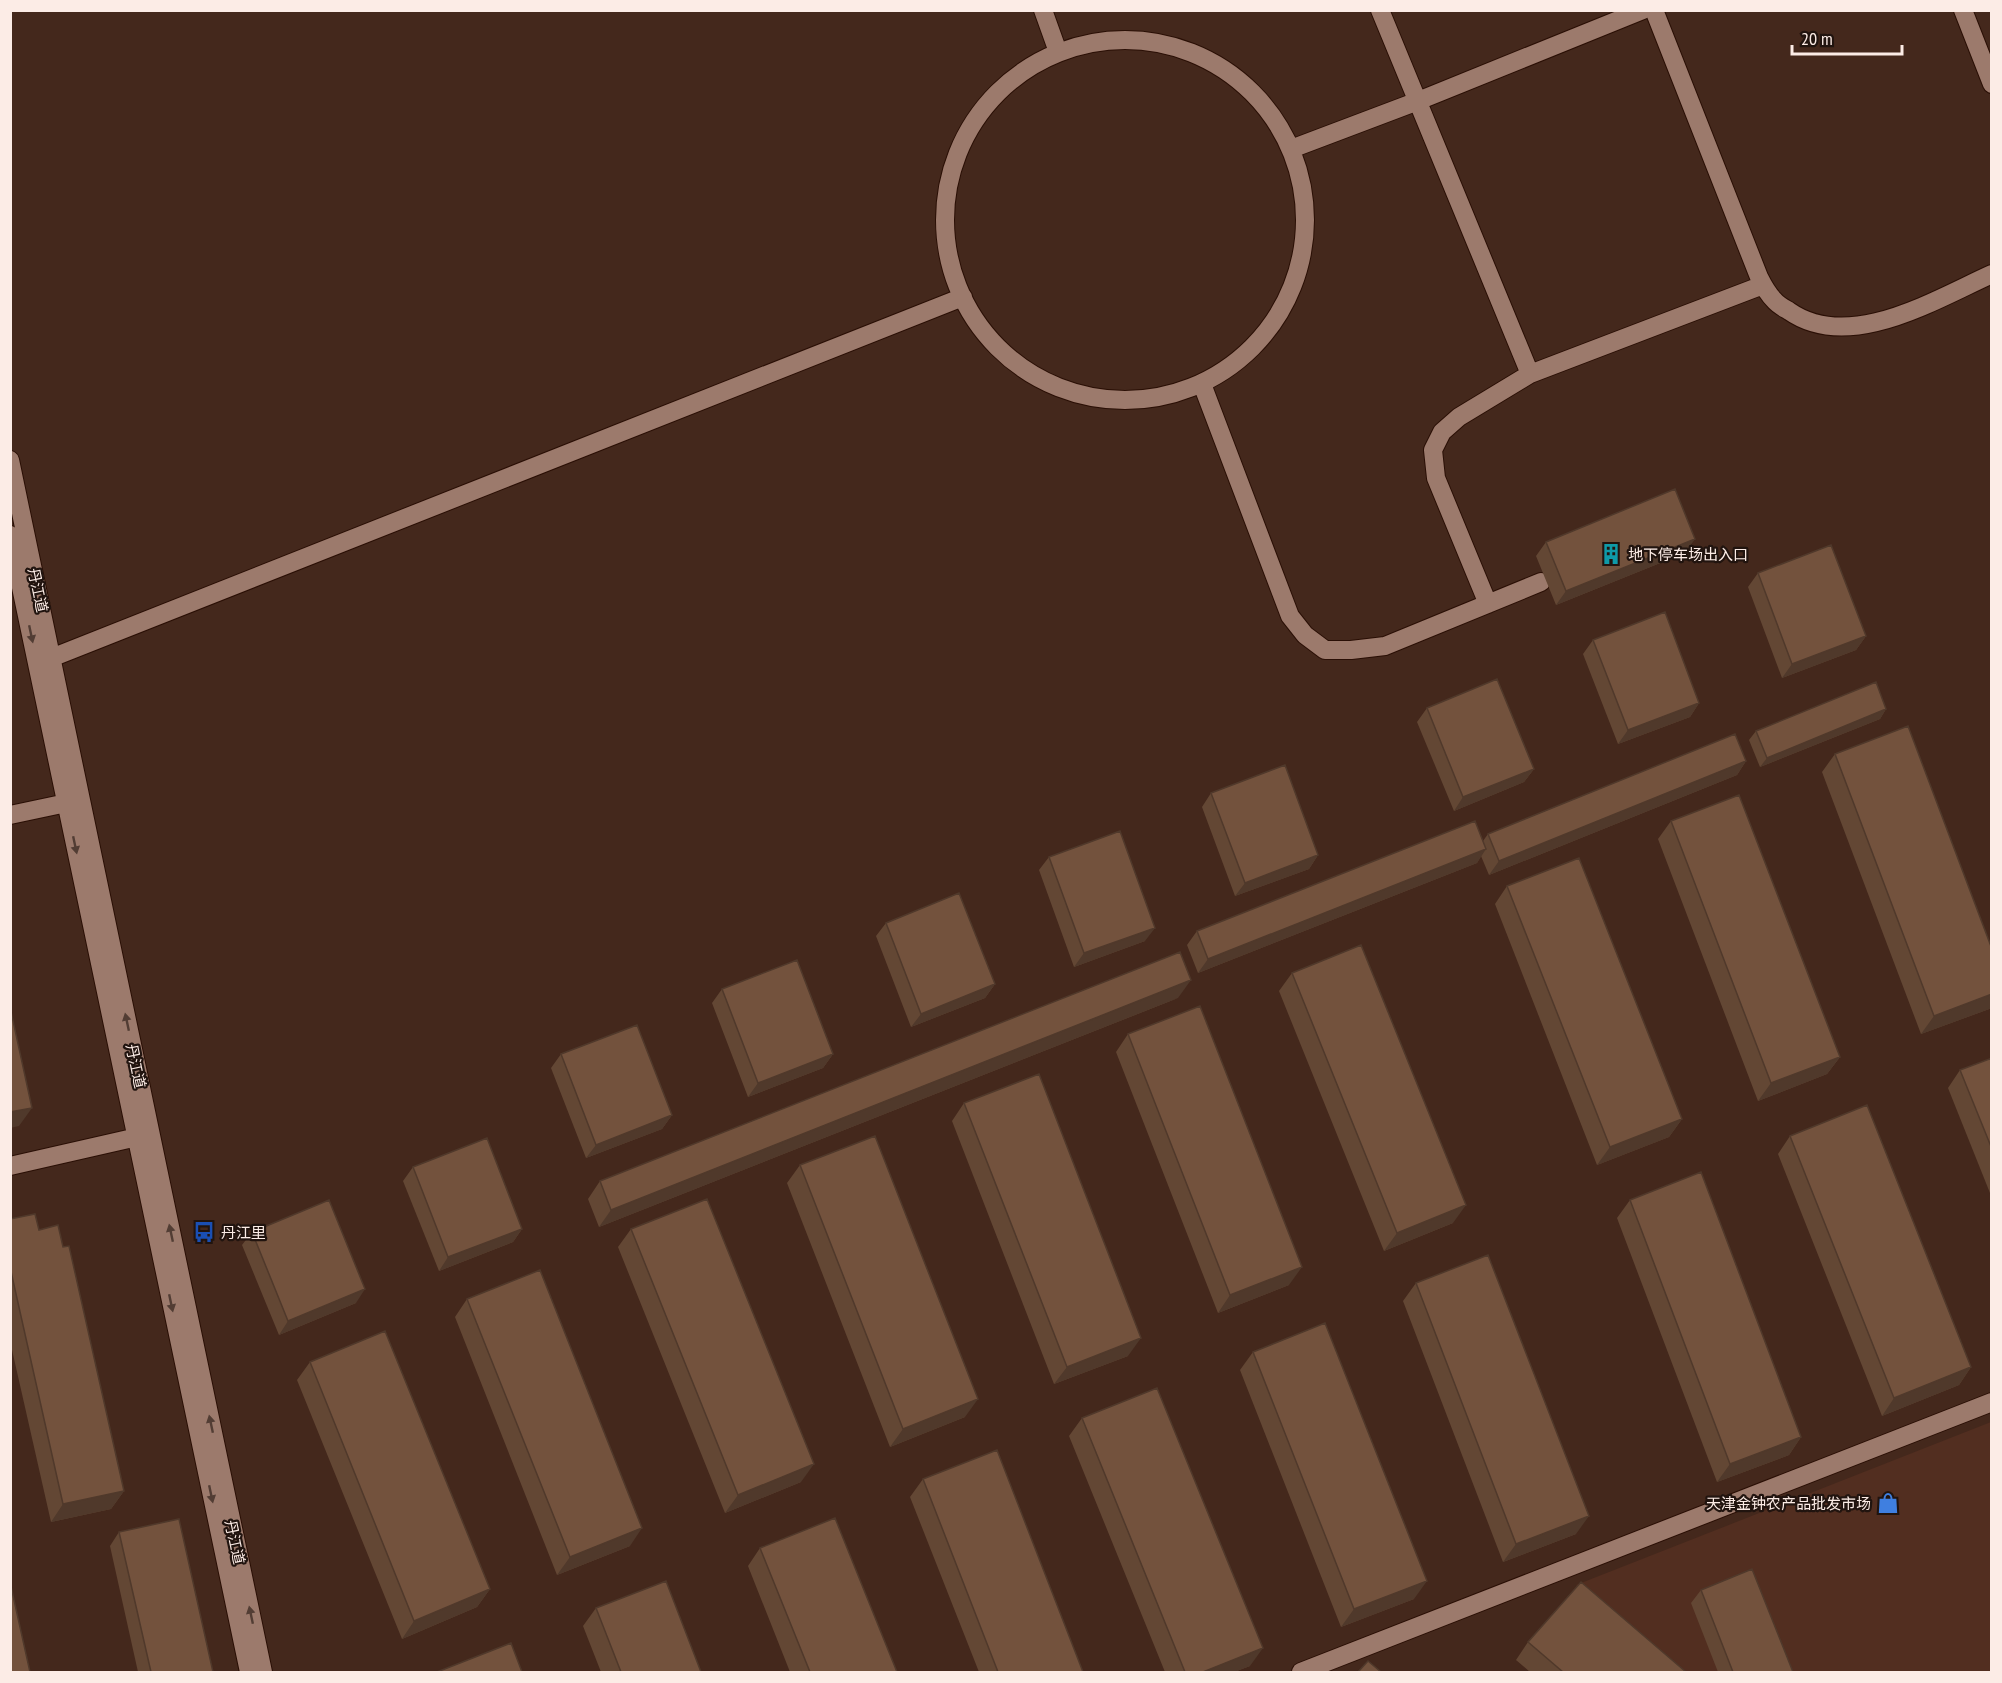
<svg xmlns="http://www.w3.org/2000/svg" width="2002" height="1683" viewBox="0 0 2002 1683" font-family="'PT Sans Narrow','Noto Sans SC',sans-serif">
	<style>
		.built { fill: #522e20 }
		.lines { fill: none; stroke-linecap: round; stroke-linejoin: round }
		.minor-casing { stroke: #2a0f05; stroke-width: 20 }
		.minor { stroke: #9c7a6c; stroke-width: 18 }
		.wall { fill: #634734 }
		.shaded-wall { fill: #50392b }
		.building { fill: #73523d; stroke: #50392b; stroke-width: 1.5 }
		.oneway { fill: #523d34 }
		.labels { text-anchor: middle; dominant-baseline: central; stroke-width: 4.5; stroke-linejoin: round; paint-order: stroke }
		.poi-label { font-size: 15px; fill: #fcece6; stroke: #21140f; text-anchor: start }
		.street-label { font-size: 15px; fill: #fcece6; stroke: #21140f }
	</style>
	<rect width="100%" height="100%" fill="#44281c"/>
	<path class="built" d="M1991 1422V1672H1680L1576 1585Z"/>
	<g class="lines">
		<defs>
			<path id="minor" d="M1043 10 1058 52
				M1380 10 1530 374
				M1654 10 1759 277C1763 285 1768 294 1774 300 1778 305 1784 308 1789 311 1849 353 1934 300 1992 274
				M1963 10 1992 84
				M945 220a180 180 0 1 1 360 0a180 180 0 1 1-360 0Z
				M1291 149 1418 101 1643 10
				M1202 384 1290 616 1305 635 1325 650H1351L1385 646 1541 582
				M10 460 263 1672
				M10 535 249 1672
				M1488 604 1436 478 1433 450 1442 432 1459 417 1530 374 1763 285
				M41 662 963 297
				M10 815 76 801
				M10 1166 146 1135
				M1301 1672 1992 1402"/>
		</defs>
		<use href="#minor" class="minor-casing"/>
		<use href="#minor" class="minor"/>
	</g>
	<path class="wall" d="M1546 542 1685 553 1556 605 1536 556Z
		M1758 573 1866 636 1856 650 1782 678 1748 587Z
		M1593 640 1699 703 1690 717 1618 744 1583 654Z
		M1427 708 1534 769 1524 782 1454 811 1417 722Z
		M1886 709 1880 719 1760 767 1749 740 1756 731Z
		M1835 754 1992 949V1008L1921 1034 1822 772Z
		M1746 761 1737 775 1489 875 1481 856 1477 863 1198 973 1187 945 1197 931 1483 841 1488 834Z
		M1211 793 1318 855 1309 869 1235 896 1202 807Z
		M1671 821 1840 1057 1827 1074 1758 1101 1658 839Z
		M1049 857 1145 941 1074 967 1039 870Z
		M1507 886 1682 1119 1669 1137 1597 1165 1495 904Z
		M886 923 995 984 985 998 911 1027 876 936Z
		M1292 973 1453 1223 1384 1251 1279 991Z
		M722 989 833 1054 823 1068 748 1097 712 1003Z
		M1178 998 599 1227 588 1199 600 1181Z
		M1128 1034 1289 1285 1218 1313 1116 1052Z
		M561 1054 672 1115 662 1129 586 1158 551 1068Z
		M1992 1058V1198L1948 1088 1960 1070Z
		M964 1103 1128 1356 1054 1384 952 1121Z
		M1790 1136 1971 1367 1959 1385 1882 1416 1778 1154Z
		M800 1165 965 1417 890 1447 787 1183Z
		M413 1167 522 1229 513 1242 439 1271 403 1181Z
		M1630 1200 1801 1437 1789 1455 1717 1482 1617 1218Z
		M10 1219 39 1230 63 1247 124 1491 111 1509 51 1522 10 1341Z
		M631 1229 801 1482 725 1513 618 1247Z
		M252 1232 356 1303 279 1335 242 1245Z
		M1416 1283 1576 1534 1503 1562 1403 1301Z
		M467 1299 630 1546 557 1575 455 1317Z
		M1253 1352 1414 1599 1341 1627 1240 1370Z
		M310 1362 490 1589 477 1607 402 1639 297 1380Z
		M1082 1418 1250 1666 1234 1672H1165L1069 1436Z
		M923 1479 1083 1672H979L910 1497Z
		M119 1532 213 1672H138L110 1546Z
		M760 1548 897 1672H790L748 1566Z
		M1701 1590 1793 1672H1718L1691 1603Z
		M596 1608 701 1672H601L583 1626Z
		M1528 1642 1686 1672H1530L1516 1660Z"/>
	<path class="shaded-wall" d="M1695 539 1685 553 1556 605 1566 591Z
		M1866 636 1856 650 1782 678 1792 664Z
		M1699 703 1690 717 1618 744 1628 730Z
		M1886 709 1880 719 1760 767 1767 758Z
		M1746 761 1737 775 1489 875 1499 861Z
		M1534 769 1524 782 1454 811 1463 797Z
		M1486 849 1477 863 1198 973 1208 959Z
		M1318 855 1309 869 1235 896 1245 883Z
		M1155 928 1145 941 1074 967 1084 953Z
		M1191 980 1178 998 599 1227 611 1210Z
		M995 984 985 998 911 1027 921 1014Z
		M1992 994V1008L1921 1034 1934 1016Z
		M833 1054 823 1068 748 1097 758 1083Z
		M1840 1057 1827 1074 1758 1101 1771 1083Z
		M32 1108 19 1126 10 1128V1112Z
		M672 1115 662 1129 586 1158 596 1145Z
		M1682 1119 1669 1137 1597 1165 1610 1147Z
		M1466 1205 1453 1223 1384 1251 1397 1233Z
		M522 1229 513 1242 439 1271 448 1257Z
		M1302 1267 1289 1285 1218 1313 1230 1295Z
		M365 1289 356 1303 279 1335 288 1321Z
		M1141 1338 1128 1356 1054 1384 1067 1367Z
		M1971 1367 1959 1385 1882 1416 1894 1398Z
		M978 1399 965 1417 890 1447 903 1429Z
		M1801 1437 1789 1455 1717 1482 1730 1464Z
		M814 1464 801 1482 725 1513 738 1495Z
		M124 1491 111 1509 51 1522 63 1504Z
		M1589 1516 1576 1534 1503 1562 1516 1544Z
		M642 1528 630 1546 557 1575 570 1557Z
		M1427 1581 1414 1599 1341 1627 1354 1609Z
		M490 1589 477 1607 402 1639 414 1621Z
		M1263 1648 1250 1666 1234 1672H1203Z"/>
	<path class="building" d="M1675 489 1695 539 1566 591 1546 542Z
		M1831 545 1866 636 1792 664 1758 573Z
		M1665 612 1699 703 1628 730 1593 640Z
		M1497 679 1534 769 1463 797 1427 708Z
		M1876 682 1886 709 1767 758 1756 731Z
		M1908 726 1992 949V994L1934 1016 1835 754Z
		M1735 734 1746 761 1499 861 1488 834Z
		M1285 765 1318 855 1245 883 1211 793Z
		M1739 795 1840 1057 1771 1083 1671 821Z
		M1475 821 1486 849 1208 959 1197 931Z
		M1120 831 1155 928 1084 953 1049 857Z
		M1579 858 1682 1119 1610 1147 1507 886Z
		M959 893 995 984 921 1014 886 923Z
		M1361 945 1466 1205 1397 1233 1292 973Z
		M1180 952 1191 980 611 1210 600 1181Z
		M797 960 833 1054 758 1083 722 989Z
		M1200 1006 1302 1267 1230 1295 1128 1034Z
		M10 1007 32 1108 10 1112Z
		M637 1025 672 1115 596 1145 561 1054Z
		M1992 1058V1149L1960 1070Z
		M1039 1074 1141 1338 1067 1367 964 1103Z
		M1867 1105 1971 1367 1894 1398 1790 1136Z
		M875 1136 978 1399 903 1429 800 1165Z
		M487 1138 522 1229 448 1257 413 1167Z
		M1701 1172 1801 1437 1730 1464 1630 1200Z
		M707 1199 814 1464 738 1495 631 1229Z
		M329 1200 365 1289 288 1321 252 1232Z
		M35 1214 39 1230 58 1225 63 1247 69 1246 124 1491 63 1504 10 1267V1219Z
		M1488 1255 1589 1516 1516 1544 1416 1283Z
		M540 1270 642 1528 570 1557 467 1299Z
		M1325 1323 1427 1581 1354 1609 1253 1352Z
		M385 1331 490 1589 414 1621 310 1362Z
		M1157 1388 1263 1648 1203 1672H1185L1082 1418Z
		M997 1450 1083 1672H998L923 1479Z
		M835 1518 897 1672H810L760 1548Z
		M179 1519 213 1672H151L119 1532Z
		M1752 1569 1793 1672H1733L1701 1590Z
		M666 1581 701 1672H621L596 1608Z
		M10 1582 30 1672H10Z
		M1581 1582 1686 1672H1563L1528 1642Z
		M511 1643 522 1672H437Z
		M1368 1661 1381 1672H1358Z"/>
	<defs><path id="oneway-solid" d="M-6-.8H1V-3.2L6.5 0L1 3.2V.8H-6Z" transform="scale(1.5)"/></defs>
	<g class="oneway">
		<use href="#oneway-solid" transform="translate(31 634) rotate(78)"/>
		<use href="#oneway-solid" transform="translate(75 845) rotate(78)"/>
		<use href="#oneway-solid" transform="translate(127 1022) rotate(-102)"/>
		<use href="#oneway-solid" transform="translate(171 1233) rotate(-102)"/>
		<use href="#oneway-solid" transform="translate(171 1303) rotate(78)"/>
		<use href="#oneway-solid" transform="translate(211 1424) rotate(-102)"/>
		<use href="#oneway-solid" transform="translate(211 1494) rotate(78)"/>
		<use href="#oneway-solid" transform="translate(251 1615) rotate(-102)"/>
	</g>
	<defs>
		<symbol id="building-bare" viewBox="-9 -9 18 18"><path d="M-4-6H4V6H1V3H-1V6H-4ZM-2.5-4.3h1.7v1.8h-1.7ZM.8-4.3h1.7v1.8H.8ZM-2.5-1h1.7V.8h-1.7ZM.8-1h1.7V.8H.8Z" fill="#0f9aa8" stroke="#21140f" stroke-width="2.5" paint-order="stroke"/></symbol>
		<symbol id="bus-bare" viewBox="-9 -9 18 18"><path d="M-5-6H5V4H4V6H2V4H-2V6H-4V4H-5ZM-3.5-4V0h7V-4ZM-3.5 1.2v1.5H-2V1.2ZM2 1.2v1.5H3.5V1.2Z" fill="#1a4fb4" stroke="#21140f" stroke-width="2.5" paint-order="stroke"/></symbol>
		<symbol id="shop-bare" viewBox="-9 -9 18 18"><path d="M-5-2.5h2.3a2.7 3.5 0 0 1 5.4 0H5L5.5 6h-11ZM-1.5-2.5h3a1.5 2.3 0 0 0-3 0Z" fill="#3f7fe0" stroke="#21140f" stroke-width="2.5" paint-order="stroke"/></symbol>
	</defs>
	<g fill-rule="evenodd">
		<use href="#building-bare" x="1596" y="539" width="30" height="30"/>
		<use href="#bus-bare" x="189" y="1217" width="30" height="30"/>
		<use href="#shop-bare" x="1873" y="1488" width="30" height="30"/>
	</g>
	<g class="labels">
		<g class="poi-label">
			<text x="1628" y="554">地下停车场出入口</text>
			<text x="221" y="1232">丹江里</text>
			<text x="1871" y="1503" text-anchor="end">天津金钟农产品批发市场</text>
		</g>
		<g class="street-label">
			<text transform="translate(38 590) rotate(78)">丹江道</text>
			<text transform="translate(136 1066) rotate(78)">丹江道</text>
			<text transform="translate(235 1542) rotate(78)">丹江道</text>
		</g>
	</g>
	<rect width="2002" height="1683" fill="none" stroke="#fcece6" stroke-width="24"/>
	<path d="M1792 45v9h110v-9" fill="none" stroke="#fcece6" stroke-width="3"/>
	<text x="1801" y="45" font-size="18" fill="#fcece6" stroke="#21140f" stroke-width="4.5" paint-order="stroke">20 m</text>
</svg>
